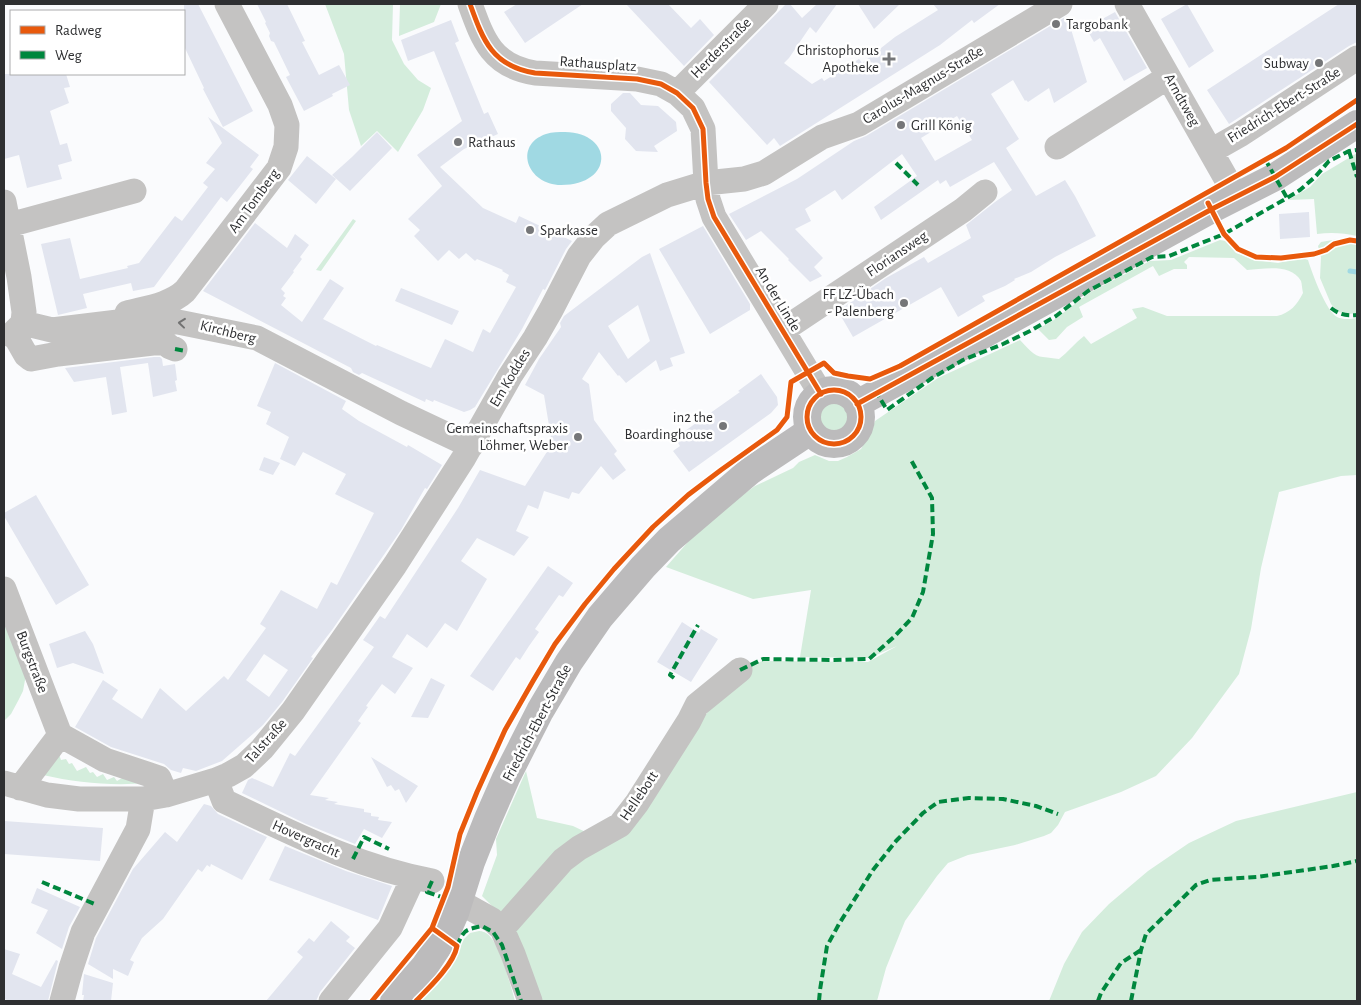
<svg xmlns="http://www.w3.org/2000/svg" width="1361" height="1005" font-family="'Alegreya Sans',sans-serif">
<rect width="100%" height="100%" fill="#fafbfd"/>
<path fill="#d4eddc" d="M325,4H393L392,40L404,64L418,80L431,88L423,110L398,152L377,131L361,146L349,110L344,54Z
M400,4H441L434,22L399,36Z
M1357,153V236C1344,233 1331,232 1317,234L1314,199L1288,200L1310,187L1322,174Z
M353,219L356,221L321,271L316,270Z
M1339,239L1357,243V313L1349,314L1338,312L1331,304L1320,278L1321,257L1318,246L1321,242Z
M1220,240L1226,241L1236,253L1256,260L1278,263L1302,258L1308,260C1312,273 1326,311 1337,317C1343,320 1351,319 1357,318V475L1341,476L1279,492L1261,568L1251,629L1239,674L1192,738L1156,776L1121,792L1065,812L1058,825L1051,833L1044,836L1015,845L968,855L948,863L937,876L905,921L886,968L877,1001H538L514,936L529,902L655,777L741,671L762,661L868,662L897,646L869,658L800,657L811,590L753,599L666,567L688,542L722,510L755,486L793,468L799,462L815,455L829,461H838L847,457L861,449L870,434L875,421L938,378L1020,340C1026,346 1034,357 1043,357C1049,358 1053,358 1059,359C1068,352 1075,343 1084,336L1091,344L1137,318L1132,309L1143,307L1167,316H1277C1290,313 1297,305 1303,293C1302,289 1302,284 1301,281C1291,263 1263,269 1247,270L1234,258L1189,257L1184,262L1187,265V269H1174L1159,276L1153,266L1079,307L1083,317L1067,327L1056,339L1049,340L1038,329L1054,320L1089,293L1150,261L1171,260Z
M815 419a17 17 0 1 1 34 0a17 17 0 1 1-34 0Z
M4,602L27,669L23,691L18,701L11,714L4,721Z
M59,754L61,760L66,759L69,764L72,763L77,771L86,767L90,773L93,772L97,777L103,774L107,780L114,777L117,781L127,775L147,783C113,786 77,783 43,775Z
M526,771L537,818L573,826L594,836L534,891L499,913L482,896L497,855L496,839Z
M1357,792V1001H1049L1064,964L1082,932L1109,904L1148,871L1189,843L1236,821Z
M479,931C481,931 485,932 486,933C499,940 511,987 515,1001H421L438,984L457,955L464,939L470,933Z"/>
<path fill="#a0d9e3" d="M565,132C614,133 614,185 561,185C527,185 513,145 546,134C552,132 559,132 565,132Z"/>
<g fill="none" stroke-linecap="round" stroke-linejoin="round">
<path stroke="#a0d9e3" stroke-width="5" d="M1350,271L1357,272"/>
</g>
<path fill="#e2e5ef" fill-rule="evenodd" d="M184,4H198L253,111L223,127L203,89L204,88L184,46Z
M257,4H287L305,41L302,42L319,75L339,65L350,85L332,94L333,96L304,111L286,77L290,75L274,42L271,41L269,36L270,33L265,23L266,22Z
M517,4H583L525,43L504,12Z
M626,4H668L691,28L700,19L714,35L684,66Z
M786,4H790L802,18L817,4H837L816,33L810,27L789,58L784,63L812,84L822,78L824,81L859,59L862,63L895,37L938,10L933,4H1000L974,23L972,20L940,45L780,146L774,138L767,145L709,82Z
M858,4H900L874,29Z
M1187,4L1214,51L1189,68L1161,19Z
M1339,4H1357V42L1349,46L1229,124L1207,90Z
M1115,12L1147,68L1124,81L1100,38L1094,42L1086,28Z
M1067,16L1087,82L1054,103L1049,88L1028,102L1026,100L1025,101L1013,80L991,94L1019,139L1006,148L1036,196L1065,180L1075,196L1096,236L1055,257L1031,272L1014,279L1015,280L1005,286L982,296L985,301L958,317L941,287L853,337L838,311L886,278L924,257L928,263L971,238L966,225L995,202L1012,190L994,162L950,187L946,180L940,184L938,180L881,220L874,207L917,176L902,154L842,200L835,190L805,209L811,221L795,229L823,258L814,267L822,276L810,282L788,260L789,259L761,231L746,240L729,214L797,179L854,141L866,136ZM957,116L972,140L935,161L921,138Z
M451,20L459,41L455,43L484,114L488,112L498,134L464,149L440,167L483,208L516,223L519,216L572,241L566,249L545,290L543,289L522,329L475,407L470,410L464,412L434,400L433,402L426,399L425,402L362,373L359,375L353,372L351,368L203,291L255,223L287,248L295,234L309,245L300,257L302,259L293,271L294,272L281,289L285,293L283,296L286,298L281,305L302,322L330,279L344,288L323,319L376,346L377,345L431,368L445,339L473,352L483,329L490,333L516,287L506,282L509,275L502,271L503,270L477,259L475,261L466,253L459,259L449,250L438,261L414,236L420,230L408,219L442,186L417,155L462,121L434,51L408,61L401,40Z
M4,74H66L70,87L64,88L69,103L50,111L60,145L67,143L72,161L58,165L62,179L27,188L19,155L4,159Z
M623,93H630L641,105L658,106L676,122L677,131L654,146L658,152L636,151L625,139L626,128L611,111V104Z
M208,117L259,155L250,167L253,169L239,187L227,202L221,197L154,287L133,291L131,283L83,294L87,308L58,315L41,244L70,238L80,279L128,268L127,266L139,263L175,216L182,221L208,187L203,183L215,169L206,163L222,143Z
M377,132L392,148L350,191L332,175L352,157Z
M307,156L336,179L316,204L288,180Z
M1309,212L1310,237L1280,239L1279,214Z
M703,226L750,304V310L710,334L659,249Z
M650,253L685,353L670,358L673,366L660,371L656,360L626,383L619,375L618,376L599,352L582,379L589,384L594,420L617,451L614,454L626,470L613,480L601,466L579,494L572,492L569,499L544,491L538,509L528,505L516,531L529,537L514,556L477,538L461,561L487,579L457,631L445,623L427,648L407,634L392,657L413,668L395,694L382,684L366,706L368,707L358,721L361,723L310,795L329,798L325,800L338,802L334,804L364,809V812L371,813V816L379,817L378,820L392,822L382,838L364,829L355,844L306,824L242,793L248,780L252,778L273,787L290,753L295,756L374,647L363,640L380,616L385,619L458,508L480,470L525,486L552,444L544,395L525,385L539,359L561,327L560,323L564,316L642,257ZM638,305L650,341L628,359L608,326Z
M401,288L459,311L452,325L395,301Z
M154,357H160L162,359L163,366L175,364L177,380L175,381L177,391L153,397L148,363L120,367L127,412L112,415L106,377L74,382L65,368Z
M275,363L346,401L342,409L359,421L407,447L408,445L442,465L427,489L425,488L401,530L332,630L311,657L313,658L282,702L263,725L222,761L196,771L183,768L181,773L171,770L164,764L111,747L75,727L103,680L118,690L112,699L142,719L160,688L186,711L224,676L228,680L266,628L260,624L281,590L317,609L331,582L337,585L374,513L335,494L346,474L303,452L295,466L280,459L289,437L266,424L271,412L257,406ZM264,654L288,670L269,697L246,680Z
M761,374L777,397L778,405L771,413L689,472L673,451L680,446L675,438L740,392L738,391Z
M264,457L280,463L273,475L259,470Z
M36,495L89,585L56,605L4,516V513Z
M548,566L573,583L563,597L559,595L535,629L539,632L529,646L520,660L516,657L493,691L470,676Z
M682,622L699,633L701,629L718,639L691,682L657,662Z
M85,631L93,644L104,674L73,663L57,668L49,644Z
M431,678L445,685L428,718L411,717Z
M371,757L418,786L406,803L399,789L395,791L391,785L387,787Z
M204,804L211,806L218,814L267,837L242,880L211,864L210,867L207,865L202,872L198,869L163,919L142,938L130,960L134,962L128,976L113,969V979L88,964L96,938L133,869L165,832L177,842Z
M4,821L103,828L100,861L4,854Z
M285,846L346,871L392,886L378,920L269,880Z
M37,888L80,907L69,927L62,949L36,933L48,910L31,903Z
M331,921L350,937L346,941L355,948L320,992L316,1001H266L303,957L297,952L309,938L314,942Z
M4,949L20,954L12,974L41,987L56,960L58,961L48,1001H10L4,999Z
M84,974L113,983L111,1001H83L84,995H82Z"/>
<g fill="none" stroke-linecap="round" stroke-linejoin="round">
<path stroke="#c4c3c2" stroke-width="25" d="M470,4C483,40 492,66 535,73L637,79L661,84L677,93L693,108L703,129L706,183L708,199L714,217L821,394
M1127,4L1236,196
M677,93L766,4
M1057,147L1168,77
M1211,151L1241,134L1357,58
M4,202L19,277L24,312L23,323L11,335
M9,225L134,191
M127,313C146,308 170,305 185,291L279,168L286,147L287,125L280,105L227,4
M23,323L52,330L118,322H178L257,338L401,413L471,446
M783,330L963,210L985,192
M14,334L26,355L31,359L58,354L153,343H165L170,347L175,349
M4,589L60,735L105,760L159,778L166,795
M216,780L224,801C292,833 357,867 432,881
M4,783L47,795L79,799H143L166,795L216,780L228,775L244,766L262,749L293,711L395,565L463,459L510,376L535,338L551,310L579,256L594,237L608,224L667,195L706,183L744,179L764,173L822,137L859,124L1060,4
M20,788L60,735
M458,901L492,920L502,929L513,954L530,1001
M502,929L563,860L579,848L620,825L637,803L689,721L697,705L740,670
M62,1001L71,968L83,932L138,829L143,799
M331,1001L390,928L413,878"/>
<path stroke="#bcbbbc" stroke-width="28" d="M807 417a27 27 0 1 1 54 0a27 27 0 1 1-54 0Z
M857,404L1212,209L1275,177L1357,124
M394,1001L425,966L445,936L455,913L471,862L488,819L506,778L540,711L569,662L600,617L643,567L669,540L750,471L810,431"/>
<path stroke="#00873e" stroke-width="4" stroke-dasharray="8 4" stroke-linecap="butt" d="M1349,151L1357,177
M1265,159L1287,198
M896,163L918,185
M1331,308C1340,315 1346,316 1357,315
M175,349L186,351
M875,390L887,410L932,378L963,360L1003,344L1030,331L1056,316L1088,291L1152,257L1169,256L1224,234L1287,198L1300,190L1315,177L1329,161L1349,151L1357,150
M740,670L763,659L833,660L869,659L895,636L912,618L923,592L933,534L932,498L911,460
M674,678L670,675L698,625
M353,859L364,837L389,849
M432,881L427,892L444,898
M42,882L97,905
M457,946C464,929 465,930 482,926L493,932L502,945L521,1001
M819,1001L820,990L827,946L839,924L873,870L896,841L923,813L938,802L969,798L1003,799L1036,806L1058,814
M1098,1001L1101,993L1121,963L1141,950
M1131,1001L1141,950L1146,934L1196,885L1210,880L1257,877L1333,866L1357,861"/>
<defs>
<path id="cycleway" d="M470,4C483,40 492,66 535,73L637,79L661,84L677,93L693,108L703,129L706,183L708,199L714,217L821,394
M1208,203L1224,234L1238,249L1256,257L1281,258L1314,254L1326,250L1334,244L1350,240L1357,241
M807 417a27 27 0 1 1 54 0a27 27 0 1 1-54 0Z
M857,404L1212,209L1275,177L1357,124
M372,1001L432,928L448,887L460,834L477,792L505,730L533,681L555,644L585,604L614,569L653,527L688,495L721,470L777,430L787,417L791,382L824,363L834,373L848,376L870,379L900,366L1286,148L1357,100
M416,1001C429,988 454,964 457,946L432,928"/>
</defs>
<use href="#cycleway" stroke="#fff" stroke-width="8"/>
<use href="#cycleway" stroke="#e8590c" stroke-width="5"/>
</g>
<defs><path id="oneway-chevron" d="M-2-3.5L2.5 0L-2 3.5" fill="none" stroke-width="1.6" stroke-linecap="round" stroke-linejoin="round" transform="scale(1.25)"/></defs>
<use stroke="#727272" href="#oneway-chevron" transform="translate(182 323) rotate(-174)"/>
<g fill="#757678" stroke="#fff" stroke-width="2">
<circle cx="1056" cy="24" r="5"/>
<path d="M886.5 51.5h5v5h5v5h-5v5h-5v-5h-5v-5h5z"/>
<circle cx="1319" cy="63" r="5"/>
<circle cx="901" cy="125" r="5"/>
<circle cx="458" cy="142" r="5"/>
<circle cx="530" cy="230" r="5"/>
<circle cx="904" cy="303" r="5"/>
<circle cx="723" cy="426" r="5"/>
<circle cx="578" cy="437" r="5"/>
</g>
<g text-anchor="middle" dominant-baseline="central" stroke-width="5" stroke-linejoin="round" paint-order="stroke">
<g font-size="15" fill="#2e2f31" stroke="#fff" text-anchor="end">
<text x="1066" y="24" text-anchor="start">Targobank</text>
<text x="879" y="50">Christophorus<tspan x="879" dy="17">Apotheke</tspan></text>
<text x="1309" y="63">Subway</text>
<text x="911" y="125" text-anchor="start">Grill König</text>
<text x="468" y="142" text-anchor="start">Rathaus</text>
<text x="540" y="230" text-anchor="start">Sparkasse</text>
<text x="894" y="294">FF LZ-Übach<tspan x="894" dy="17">- Palenberg</tspan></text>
<text x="713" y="417">in2 the<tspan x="713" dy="17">Boardinghouse</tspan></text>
<text x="568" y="428">Gemeinschaftspraxis<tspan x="568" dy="17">Löhmer, Weber</tspan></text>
</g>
<g font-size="15" fill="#2e2f31" stroke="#fff">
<text transform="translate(721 48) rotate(-45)">Herderstraße</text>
<text transform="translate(598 64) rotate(4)">Rathausplatz</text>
<text transform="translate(923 85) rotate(-31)">Carolus-Magnus-Straße</text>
<text transform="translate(1182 100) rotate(61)">Arndtweg</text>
<text transform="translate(1284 105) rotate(-32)">Friedrich-Ebert-Straße</text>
<text transform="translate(254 201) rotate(-54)">Am Tomberg</text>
<text transform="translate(897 254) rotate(-34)">Floriansweg</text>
<text transform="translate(778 299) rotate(59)">An der Linde</text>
<text transform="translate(228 332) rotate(14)">Kirchberg</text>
<text transform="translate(510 378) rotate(-59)">Em Koddes</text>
<text transform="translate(32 662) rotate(69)">Burgstraße</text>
<text transform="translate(537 723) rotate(-62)">Friedrich-Ebert-Straße</text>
<text transform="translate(266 741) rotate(-48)">Talstraße</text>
<text transform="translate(639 796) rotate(-56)">Hellebott</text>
<text transform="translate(306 839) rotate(24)">Hovergracht</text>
</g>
</g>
<rect width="1361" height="1005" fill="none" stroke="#2e2f31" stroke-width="10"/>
<rect x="10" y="10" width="175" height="65" fill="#ffffff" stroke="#abacad"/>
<rect x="20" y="26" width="25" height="8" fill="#e8590c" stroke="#abacad"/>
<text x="55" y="35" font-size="15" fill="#2e2f31">Radweg</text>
<rect x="20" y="51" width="25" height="8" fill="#00873e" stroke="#abacad"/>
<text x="55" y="60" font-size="15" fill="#2e2f31">Weg</text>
</svg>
